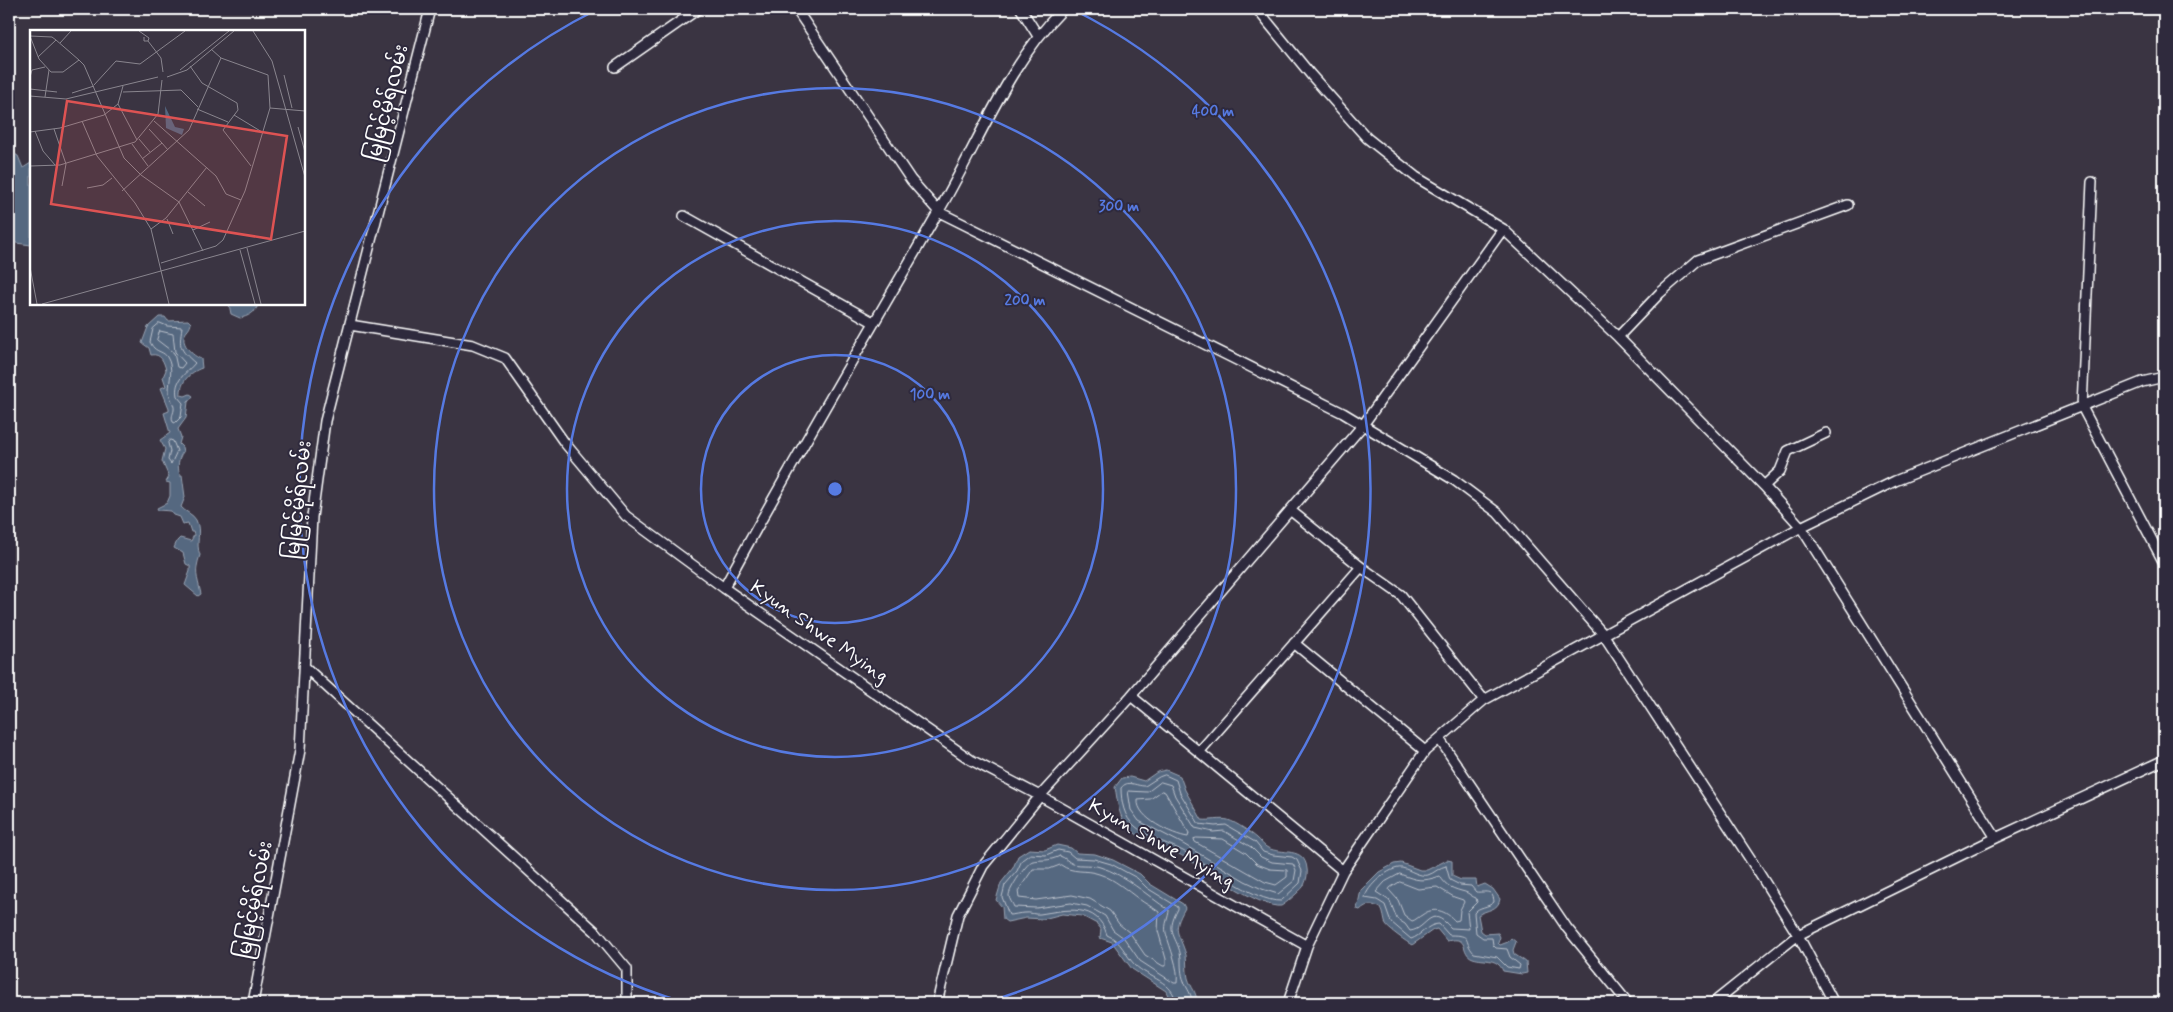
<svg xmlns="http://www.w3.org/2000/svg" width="2173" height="1012" font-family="Mynerve,'Noto Sans Myanmar',sans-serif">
<rect width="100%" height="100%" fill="#3a3442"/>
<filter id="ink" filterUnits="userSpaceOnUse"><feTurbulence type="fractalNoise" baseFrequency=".02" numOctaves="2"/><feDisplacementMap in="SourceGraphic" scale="10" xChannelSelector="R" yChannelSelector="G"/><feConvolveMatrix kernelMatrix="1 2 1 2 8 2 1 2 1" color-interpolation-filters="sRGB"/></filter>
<g filter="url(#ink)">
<path fill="#556780" stroke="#99a4b3" d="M13,153L18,156L23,168L31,163V245L9,242V154Z
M229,304H258C257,312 247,317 240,318L231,314Z
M159,317H165L168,321L188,320L191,323C190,329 188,329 185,334C180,344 193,356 201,359L202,368C190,372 180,382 181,395L185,396L190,394L193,396L188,402L186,418L178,429L181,437L179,444L182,447L183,452C178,458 177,467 180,475H182L185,497L181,507C185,512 193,514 196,520C202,532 195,543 200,555C194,573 197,576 201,594L198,596L185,585L190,571V566L186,564L183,553L174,548L177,541L180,538L191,541L194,535L193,532H191L188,523L183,524L180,517L174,515L171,511L158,510L157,508L167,503L170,496V483L166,482L169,477L162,461L165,449L160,440L170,433L164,413L169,411V408L161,388L166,386L163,377L166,370C164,362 161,353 151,355L149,348L142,343L148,327Z
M1166,770L1180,776L1185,790L1202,820C1210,821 1221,818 1228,820C1237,823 1250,832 1257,838C1261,841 1263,846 1268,848C1281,855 1305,846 1307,869C1308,874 1306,882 1303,887C1301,890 1284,905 1281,906C1260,909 1198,864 1177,853C1161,846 1143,841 1130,829C1118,818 1118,802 1115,787L1122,778L1130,777L1144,781L1157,772Z
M1057,845L1071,848L1077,853L1095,854L1113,860L1140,874L1150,884L1183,904L1185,908C1171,933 1179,931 1186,955C1187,962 1186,970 1188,978C1191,988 1197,992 1197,1003H1171L1166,991L1132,969L1112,942L1100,938L1101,929L1097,924L1082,916L1062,914L1043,919L1026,918L1007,922L1003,919L1002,907L996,900L1001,883L1013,868L1018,856L1029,849L1045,850Z
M1447,860L1452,861V876L1461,880H1476L1477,887L1485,884L1493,889L1500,899C1498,911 1487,909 1478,915L1481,931L1485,934L1498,933L1500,937L1498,943L1500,945L1508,942L1511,938L1516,942L1513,950L1514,954L1526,962L1527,973L1522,974L1503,971C1497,957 1485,962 1473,958C1459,953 1471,935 1447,941L1437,929L1433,930L1412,945C1408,943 1387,928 1386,925C1384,920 1384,913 1381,908C1373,904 1367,903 1360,910L1357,909L1361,890L1379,872L1394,864L1401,863L1420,870H1427Z"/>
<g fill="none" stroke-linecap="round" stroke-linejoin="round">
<path stroke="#bbc2cc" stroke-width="1" d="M160,323L167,326L182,327C179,347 179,349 195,363C186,374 174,379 177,396L183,403L181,417L175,423L173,422C171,416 173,415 174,410C175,404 169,398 169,391C169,380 174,368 167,357C164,352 158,352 154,348C152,346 151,344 150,342L153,329Z
M160,331L173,334L175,352L185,363L181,368L177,367L174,353L157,340Z
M170,440L173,441L177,451L171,464L168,460L170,451L168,443Z
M1165,775L1176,780L1180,793L1199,824L1215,826L1226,825L1255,842L1263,852L1273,855L1292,857L1297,860L1302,871L1300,883L1281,901C1253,902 1205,861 1179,849C1164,842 1147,837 1135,826C1124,818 1121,801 1121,788C1128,779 1135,786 1145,786L1159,777Z
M1161,782L1171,785L1175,796L1195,828L1213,832L1224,831L1251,847L1261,857L1272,862L1293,864L1296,870L1294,881L1278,894L1262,889L1245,881L1183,844L1139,821L1131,810L1128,791L1147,792Z
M1162,791L1165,792L1189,833L1188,837C1173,835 1136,818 1138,800L1150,799Z
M1197,838L1223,839L1246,853L1257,864L1270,869L1287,870V877L1276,885L1265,882L1195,842L1194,839Z
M1060,856C1066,858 1068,862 1073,864C1082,866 1091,864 1100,867C1126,875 1146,895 1169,910C1169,917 1164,924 1166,933C1170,949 1179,967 1177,983H1174L1140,961L1124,938L1113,930L1105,916L1087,906L1071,903L1036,908L1014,907C1013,904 1009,899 1009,896C1008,890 1028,861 1033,861C1044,859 1047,862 1060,856Z
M1061,865C1073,874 1085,869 1099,874C1115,879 1126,890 1139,899C1145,904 1153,907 1159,912L1158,931L1166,959V966H1163L1145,955L1130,933L1119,924L1110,911L1090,899L1072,895L1036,900L1019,898L1018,891L1033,869H1049Z
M1446,866L1450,880L1460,885L1471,886L1476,892C1484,893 1493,888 1494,902C1488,908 1479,906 1474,913L1476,933L1483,938H1492L1493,945L1496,948L1507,949L1510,957L1520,965L1519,969L1507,967L1497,957L1474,953C1462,940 1474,935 1449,935L1439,924C1427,924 1421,936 1411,939L1391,922L1385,905L1377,900L1365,898C1366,887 1390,866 1402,868C1411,870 1419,877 1428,875C1435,873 1439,867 1446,866Z
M1400,874C1418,881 1422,882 1440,876C1446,887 1454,889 1465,892C1469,893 1472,897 1476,898L1477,902L1467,912L1469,929L1451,928C1429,903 1428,929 1410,931L1405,924L1397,919L1390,901L1376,892L1385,882Z
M1400,882L1418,889L1437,887L1454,897L1463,900L1464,902L1460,910L1459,920L1455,921C1446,911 1434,906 1422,915C1418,917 1416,920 1412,921L1404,915L1398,900L1389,890L1390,888Z
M1176,1003C1174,981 1148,978 1135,965C1125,955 1122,941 1107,935C1097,902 1066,910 1040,914C1035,915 1030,912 1025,913C1019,913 1014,915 1009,915L1002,897L1005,885L1017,871L1022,860L1030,854L1046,855L1058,850L1068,852L1075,858L1094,859L1111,864L1137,878L1147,888L1178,907V909C1164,935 1178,935 1181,958C1181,966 1181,974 1184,981C1187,990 1192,993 1192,1003"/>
<defs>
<path id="minor" d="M796,9L911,180L939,212L1343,413L1454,480L1498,513L1603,634L1754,865L1798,935L1834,1003
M1021,9L1038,36
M1257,9L1311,75L1367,138L1416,177L1503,229L1618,337L1764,486L1801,527L1996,838
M615,67L698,9
M2092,182L2082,407L2164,563
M684,216L873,322
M350,325L473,345L505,358L564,442L626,516L724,588L971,760L1040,796L1307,946
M1618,337L1660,293L1698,260L1848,205
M1764,486L1780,471L1788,451L1826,433
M1290,510L1361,567L1401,595L1484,700
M724,588C792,461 866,338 937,214C978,145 1006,66 1063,9
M1294,643L1425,751
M305,667L596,932L627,969V1003
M1131,696L1199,752L1361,567
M1440,740L1567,928L1628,1003
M1199,752L1343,871
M253,1003L300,750L312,517L325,421L430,9
M937,1003L958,915L983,866L1040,796L1131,696L1363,425L1503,229
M1288,1003L1307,946L1343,871L1425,751L1484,700L1801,527L1895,481L2142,382L2164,377
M1713,1003L1798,935L1996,838L2164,760"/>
</defs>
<use href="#minor" stroke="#fff" stroke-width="12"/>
<use href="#minor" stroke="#2f2a3d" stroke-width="9"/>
</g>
</g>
<g fill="none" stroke="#567ae2" stroke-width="2.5">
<circle cx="835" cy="489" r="134"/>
<circle cx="835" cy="489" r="268"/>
<circle cx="835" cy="489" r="401"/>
<path d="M683 1002A535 535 0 0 1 596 10M1074 10A535 535 0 0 1 987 1002"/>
</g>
<g text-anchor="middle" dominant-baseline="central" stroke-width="4" stroke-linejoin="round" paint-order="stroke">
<g font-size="20" fill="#fff" stroke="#2f2a3d">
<text transform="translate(388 103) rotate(-76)">မြမြင့်မိုရ်လမ်း</text>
<text transform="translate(299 500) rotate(-84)">မြမြင့်မိုရ်လမ်း</text>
<text transform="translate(819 632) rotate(35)">Kyun Shwe Mying</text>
<text transform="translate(1161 844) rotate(29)">Kyun Shwe Mying</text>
<text transform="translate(255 900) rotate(-79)">မြမြင့်မိုရ်လမ်း</text>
</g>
</g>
<g transform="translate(30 30)">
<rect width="275" height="275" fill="#3a3442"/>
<path d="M135,76L145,97L154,99L152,105L136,98Z" fill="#556780"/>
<path fill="none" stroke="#89858e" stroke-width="1" d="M109,1L119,8L118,11H114V7M223,1L242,31L275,147M118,11L131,28L133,42M30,13L41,1M8,27L26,10M191,28L238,45L240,78L275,81M49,30L33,42H21L9,29L0,6L22,7L26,10L49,30L54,35L94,128L111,145L149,172L173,221M160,36L172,53L207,73L208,80L193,100L221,136M150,40L199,1M254,45L262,78M0,47L2,40L15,37M137,47L157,40L204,1M64,55L86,31L110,34L155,1M0,59L27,62M93,62L151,60L168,77M42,63L64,56M0,66L36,69L128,47M15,67L19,40M88,74L107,110M167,79L198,92M204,85L232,102M52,91L67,126L105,173L121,199L139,274M124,91L186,146L196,164L211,170M268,97L275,122M24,99L36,134L32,156M119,99L132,113M5,101L13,121L25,135M0,102L30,98L74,85L88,74L93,56M109,109L120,122M102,114L118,136M112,129L132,113L138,120M0,136L30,135L105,112L128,84L132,50M57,158L73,155L82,148M92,161L159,100L191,28L181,19M158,162L175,176M137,189L143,204M121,199L136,188L177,137M163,200L180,192M217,218L231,274M210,220L225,274M131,233L186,216L193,210L215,161L240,78M0,237L7,274M12,274L275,201"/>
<path fill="#de5353" fill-opacity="0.15" stroke="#de5353" stroke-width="2.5" d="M37,71L257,106L241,209L21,174Z"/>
<rect width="275" height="275" fill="none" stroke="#fff" stroke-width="2.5"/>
</g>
<circle cx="835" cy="489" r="8" fill="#567ae2" stroke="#2f2a3d" stroke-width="2.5"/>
<g font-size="15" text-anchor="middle" font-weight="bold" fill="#567ae2" stroke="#2f2a3d" stroke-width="4" stroke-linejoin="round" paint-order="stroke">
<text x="1213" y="116">400 m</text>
<text x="1119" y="211">300 m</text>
<text x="1025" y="305">200 m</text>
<text x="930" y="399">100 m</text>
</g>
<rect width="2173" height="1012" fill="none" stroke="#2f2a3d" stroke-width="30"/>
<rect x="15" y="15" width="2143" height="982" fill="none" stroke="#fff" stroke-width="2" filter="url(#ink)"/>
</svg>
